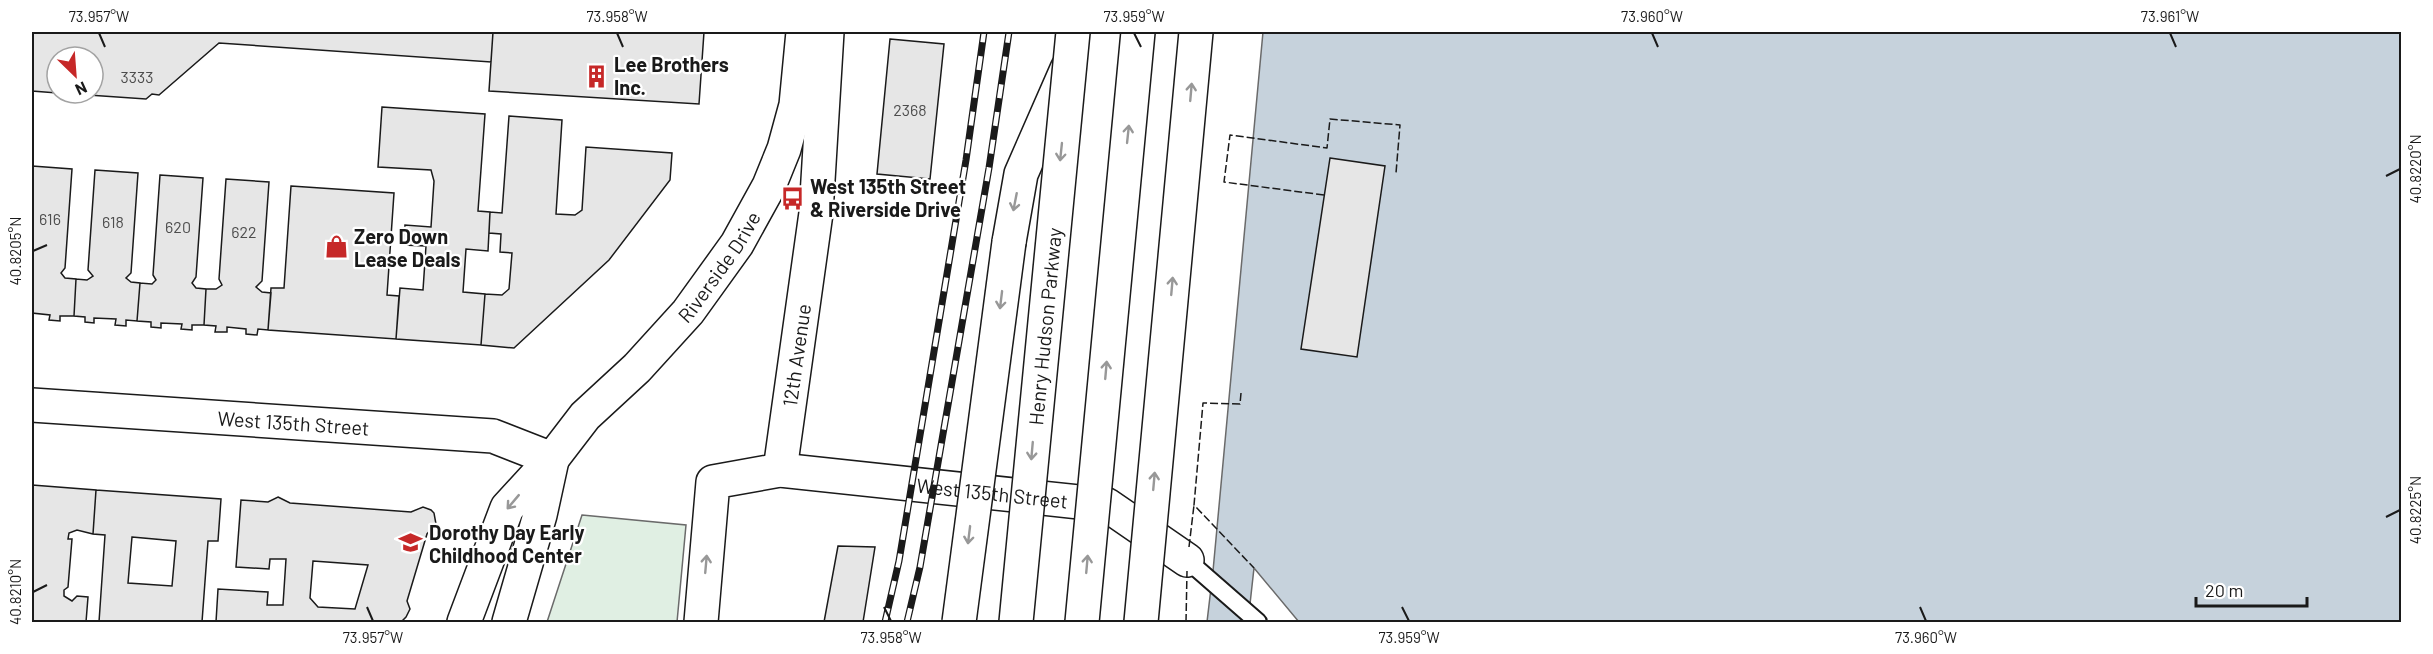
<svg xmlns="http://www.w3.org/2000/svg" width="2433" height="654" font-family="Barlow,sans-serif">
<rect width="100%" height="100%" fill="#fff"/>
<path fill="#e0efe3" stroke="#6a6a6a" stroke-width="1.5" d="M582,515L686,525L677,622H547Z"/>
<path fill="#c6d2dc" stroke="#6a6a6a" stroke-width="1.5" d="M1263,32H2401V622H1207L1213,571Z"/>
<path fill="#fff" stroke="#6a6a6a" stroke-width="1.5" d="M1254,568L1299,622H1248Z"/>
<path fill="#e6e6e6" stroke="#1a1a1a" stroke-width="1.5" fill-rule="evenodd" d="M32,32H493L491,62L219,43L159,95L152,94L146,99L59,93H93V57H57V93L32,91Z
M493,32H704L699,104L489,91Z
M890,39L944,44L930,179L877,174Z
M382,107L485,114L478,211L490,212L488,251L466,249L463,292L485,294L481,345L396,339L400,288L423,290L426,246L403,245L405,225L431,227L434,181L431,170L378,167Z
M509,116L562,120L556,214L575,215L582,210L586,147L672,153L670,180L609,260L514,348L481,345L485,294L502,295L509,289L512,253L500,252L501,234L489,233L490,212L502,213Z
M1330,158L1385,166L1357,357L1301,349Z
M32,166L72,169L65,268L61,273L65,278L76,279L74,316H60V321L49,320L50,315L32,313Z
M95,170L138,173L131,273L126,278L131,282L140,283L137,321L126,320V326L115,325L116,319L94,318V323L85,322V317L74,316L76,279L87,280L93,276L88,270Z
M160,175L203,178L196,277L192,283L196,288L206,289L204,325H192V330L181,329L182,324L161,323V328L151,327V322L137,321L140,283L152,284L156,280L153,275Z
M226,179L269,182L262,281L256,287L262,292L271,293L268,330L258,329L257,335L246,334V329L227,327V332H215L216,326L204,325L206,289H216L222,285L219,279Z
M291,186L394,193L387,295L399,296L396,339L268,330L271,288H284Z
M32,485L96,490L93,534L77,530L69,533L68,539H72L68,587L64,590V596L72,601L77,596L88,597L86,622H32Z
M96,490L221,499L218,541H208L202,622H99L105,535L93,534ZM132,537L176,541L172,586L128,583Z
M278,497L290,503L411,512L423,507L431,510L434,513L436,524L427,534L407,601L410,609L406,617L401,622H216L218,589L268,592L267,605H283L286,559H270L269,569L236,567L241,500L268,502ZM313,561L368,565L355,609L318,607L310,598Z
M838,546L875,547L863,622H824Z"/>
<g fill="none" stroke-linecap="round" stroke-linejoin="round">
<defs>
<path id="lane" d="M1187,560L1258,622"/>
<g id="street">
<path id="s1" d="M780,470L816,213L827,32"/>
<path id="s2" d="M701,622L713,482L780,470L1107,505L1187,560"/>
</g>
<g id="secondary">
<path id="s3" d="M32,405L493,436L552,459"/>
<path id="s4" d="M464,622L507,508L552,459L585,416L637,368L688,312L737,244L769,186L784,149L796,105L803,32"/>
<path d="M509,622L540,515L552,460"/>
</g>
<path id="highway" d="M1009,242L1021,174L1067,69"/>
</defs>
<use href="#lane" stroke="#1a1a1a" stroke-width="20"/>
<use href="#street" stroke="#1a1a1a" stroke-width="36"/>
<use href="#secondary" stroke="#1a1a1a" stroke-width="36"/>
<use href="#highway" stroke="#1a1a1a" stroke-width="36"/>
<use href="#lane" stroke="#fff" stroke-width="16"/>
<use href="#street" stroke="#fff" stroke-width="33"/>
<use href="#secondary" stroke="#fff" stroke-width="33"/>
<use href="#highway" stroke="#fff" stroke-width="33"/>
<defs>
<path id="rail" d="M885,622L899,561L966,160L984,32
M907,622L920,567L989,168L1009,32"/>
</defs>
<use href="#rail" stroke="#1a1a1a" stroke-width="7"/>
<use href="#rail" stroke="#fff" stroke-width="4.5" stroke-dasharray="14" stroke-linecap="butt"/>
<defs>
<g id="highway-bridge">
<path d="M959,622L1009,242"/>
<path id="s5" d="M1016,622L1073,32"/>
<path d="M1082,622L1138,32"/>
<path d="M1141,622L1196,32"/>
</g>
</defs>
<use href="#highway-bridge" stroke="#1a1a1a" stroke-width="36" stroke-linecap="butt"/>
<use href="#highway-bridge" stroke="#fff" stroke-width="33"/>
<path stroke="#1a1a1a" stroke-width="1.5" stroke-dasharray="8 3" stroke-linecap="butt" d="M1324,195L1224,182L1230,135L1327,148L1330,119L1400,125L1396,173
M1241,393L1240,404L1203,403L1194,505L1254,568
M1189,547L1194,505
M1186,622L1187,571"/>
</g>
<defs><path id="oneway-shaft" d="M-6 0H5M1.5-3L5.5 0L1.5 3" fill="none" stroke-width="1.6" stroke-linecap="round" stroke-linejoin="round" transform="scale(1.5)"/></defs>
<g stroke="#989898">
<use href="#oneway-shaft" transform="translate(1191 92) rotate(-85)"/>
<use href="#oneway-shaft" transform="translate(1128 134) rotate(-84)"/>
<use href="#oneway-shaft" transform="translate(1061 152) rotate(96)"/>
<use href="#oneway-shaft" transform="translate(1015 202) rotate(101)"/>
<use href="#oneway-shaft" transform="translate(1172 286) rotate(-85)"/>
<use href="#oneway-shaft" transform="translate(1001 300) rotate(97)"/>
<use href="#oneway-shaft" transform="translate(1106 370) rotate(-85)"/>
<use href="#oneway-shaft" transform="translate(1032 451) rotate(95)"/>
<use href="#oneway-shaft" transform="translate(1154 481) rotate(-85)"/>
<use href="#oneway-shaft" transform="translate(513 502) rotate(130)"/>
<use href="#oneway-shaft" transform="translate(969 535) rotate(97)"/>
<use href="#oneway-shaft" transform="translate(706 564) rotate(-85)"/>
<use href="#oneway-shaft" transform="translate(1087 564) rotate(-85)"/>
</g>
<path fill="none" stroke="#1a1a1a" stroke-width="2" d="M99,33L105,47M617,33L623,47M1134,33L1141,47M1652,33L1658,47M2170,33L2176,47M2386,176L2400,169M33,251L47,245M2386,517L2400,510M33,592L47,585M367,607L373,621M884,607L891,621M1402,607L1409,621M1920,607L1926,621"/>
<defs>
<symbol id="building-bare" viewBox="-9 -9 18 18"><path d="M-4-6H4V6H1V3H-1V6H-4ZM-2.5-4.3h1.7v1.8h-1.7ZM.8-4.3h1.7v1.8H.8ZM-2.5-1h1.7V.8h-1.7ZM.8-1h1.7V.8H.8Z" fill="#c62828" stroke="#fff" stroke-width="2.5" paint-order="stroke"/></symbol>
<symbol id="bus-bare" viewBox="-9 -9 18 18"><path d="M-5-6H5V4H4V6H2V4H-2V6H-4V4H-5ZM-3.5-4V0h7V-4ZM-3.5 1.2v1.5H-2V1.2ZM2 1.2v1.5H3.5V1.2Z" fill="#c62828" stroke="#fff" stroke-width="2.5" paint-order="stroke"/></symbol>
<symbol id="shop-bare" viewBox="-9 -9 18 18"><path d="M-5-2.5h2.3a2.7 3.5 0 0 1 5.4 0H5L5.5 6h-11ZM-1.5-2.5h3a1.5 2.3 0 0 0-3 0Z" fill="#c62828" stroke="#fff" stroke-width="2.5" paint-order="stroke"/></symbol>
<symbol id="school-bare" viewBox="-9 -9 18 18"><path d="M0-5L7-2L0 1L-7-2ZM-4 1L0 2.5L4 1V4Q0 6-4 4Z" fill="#c62828" stroke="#fff" stroke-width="2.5" paint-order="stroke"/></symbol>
</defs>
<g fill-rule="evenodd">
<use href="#building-bare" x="580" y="60" width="33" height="33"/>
<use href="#bus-bare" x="776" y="182" width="33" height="33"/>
<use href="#shop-bare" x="320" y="230" width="33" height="33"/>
<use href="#school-bare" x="394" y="526" width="33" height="33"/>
</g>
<g text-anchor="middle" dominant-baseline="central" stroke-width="4.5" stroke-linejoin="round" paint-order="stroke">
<g font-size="16" fill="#4d4d4d">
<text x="137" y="76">3333</text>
<text x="910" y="109">2368</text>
<text x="50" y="218">616</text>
<text x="113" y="221">618</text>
<text x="178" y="226">620</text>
<text x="244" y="231">622</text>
</g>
<g font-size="20" font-weight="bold" fill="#1a1a1a" stroke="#fff" text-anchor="start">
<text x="614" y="64">Lee Brothers<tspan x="614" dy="23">Inc.</tspan></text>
<text x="810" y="186">West 135th Street<tspan x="810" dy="23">&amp; Riverside Drive</tspan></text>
<text x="354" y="236">Zero Down<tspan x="354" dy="23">Lease Deals</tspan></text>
<text x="429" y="532">Dorothy Day Early<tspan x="429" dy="23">Childhood Center</tspan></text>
</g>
<g font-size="20" fill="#1a1a1a" stroke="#fff">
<text stroke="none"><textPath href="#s4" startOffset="444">Riverside Drive</textPath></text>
<text stroke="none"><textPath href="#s5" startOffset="297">Henry Hudson Parkway</textPath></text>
<text stroke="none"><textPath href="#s1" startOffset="116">12th Avenue</textPath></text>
<text stroke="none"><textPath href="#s3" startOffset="262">West 135th Street</textPath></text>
<text stroke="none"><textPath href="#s2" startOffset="422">West 135th Street</textPath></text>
</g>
</g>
<rect width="2433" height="654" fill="none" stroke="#ffffff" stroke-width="66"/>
<g transform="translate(75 75) rotate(155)"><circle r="28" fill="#ffffff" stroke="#a3a3a3" stroke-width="1.5"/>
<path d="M0-4.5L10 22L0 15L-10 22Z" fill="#c62828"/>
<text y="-9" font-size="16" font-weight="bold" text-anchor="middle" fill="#1a1a1a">N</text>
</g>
<path d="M2196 597v9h111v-9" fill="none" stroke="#1a1a1a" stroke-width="3"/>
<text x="2205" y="597" font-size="18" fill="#1a1a1a" stroke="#ffffff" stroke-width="4.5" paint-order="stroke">20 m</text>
<rect x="33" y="33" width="2367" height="588" fill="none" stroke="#1a1a1a" stroke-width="2"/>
<g font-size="15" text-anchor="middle" fill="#1a1a1a">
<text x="99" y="22">73.957°W</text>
<text x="617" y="22">73.958°W</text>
<text x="1134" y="22">73.959°W</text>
<text x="1652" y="22">73.960°W</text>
<text x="2170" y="22">73.961°W</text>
<text transform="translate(2416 169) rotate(-90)" y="5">40.8220°N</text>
<text transform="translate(16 251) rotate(-90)" y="5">40.8205°N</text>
<text transform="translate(2416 510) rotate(-90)" y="5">40.8225°N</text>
<text transform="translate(16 592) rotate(-90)" y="5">40.8210°N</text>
<text x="373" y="643">73.957°W</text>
<text x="891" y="643">73.958°W</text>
<text x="1409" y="643">73.959°W</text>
<text x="1926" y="643">73.960°W</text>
</g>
</svg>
